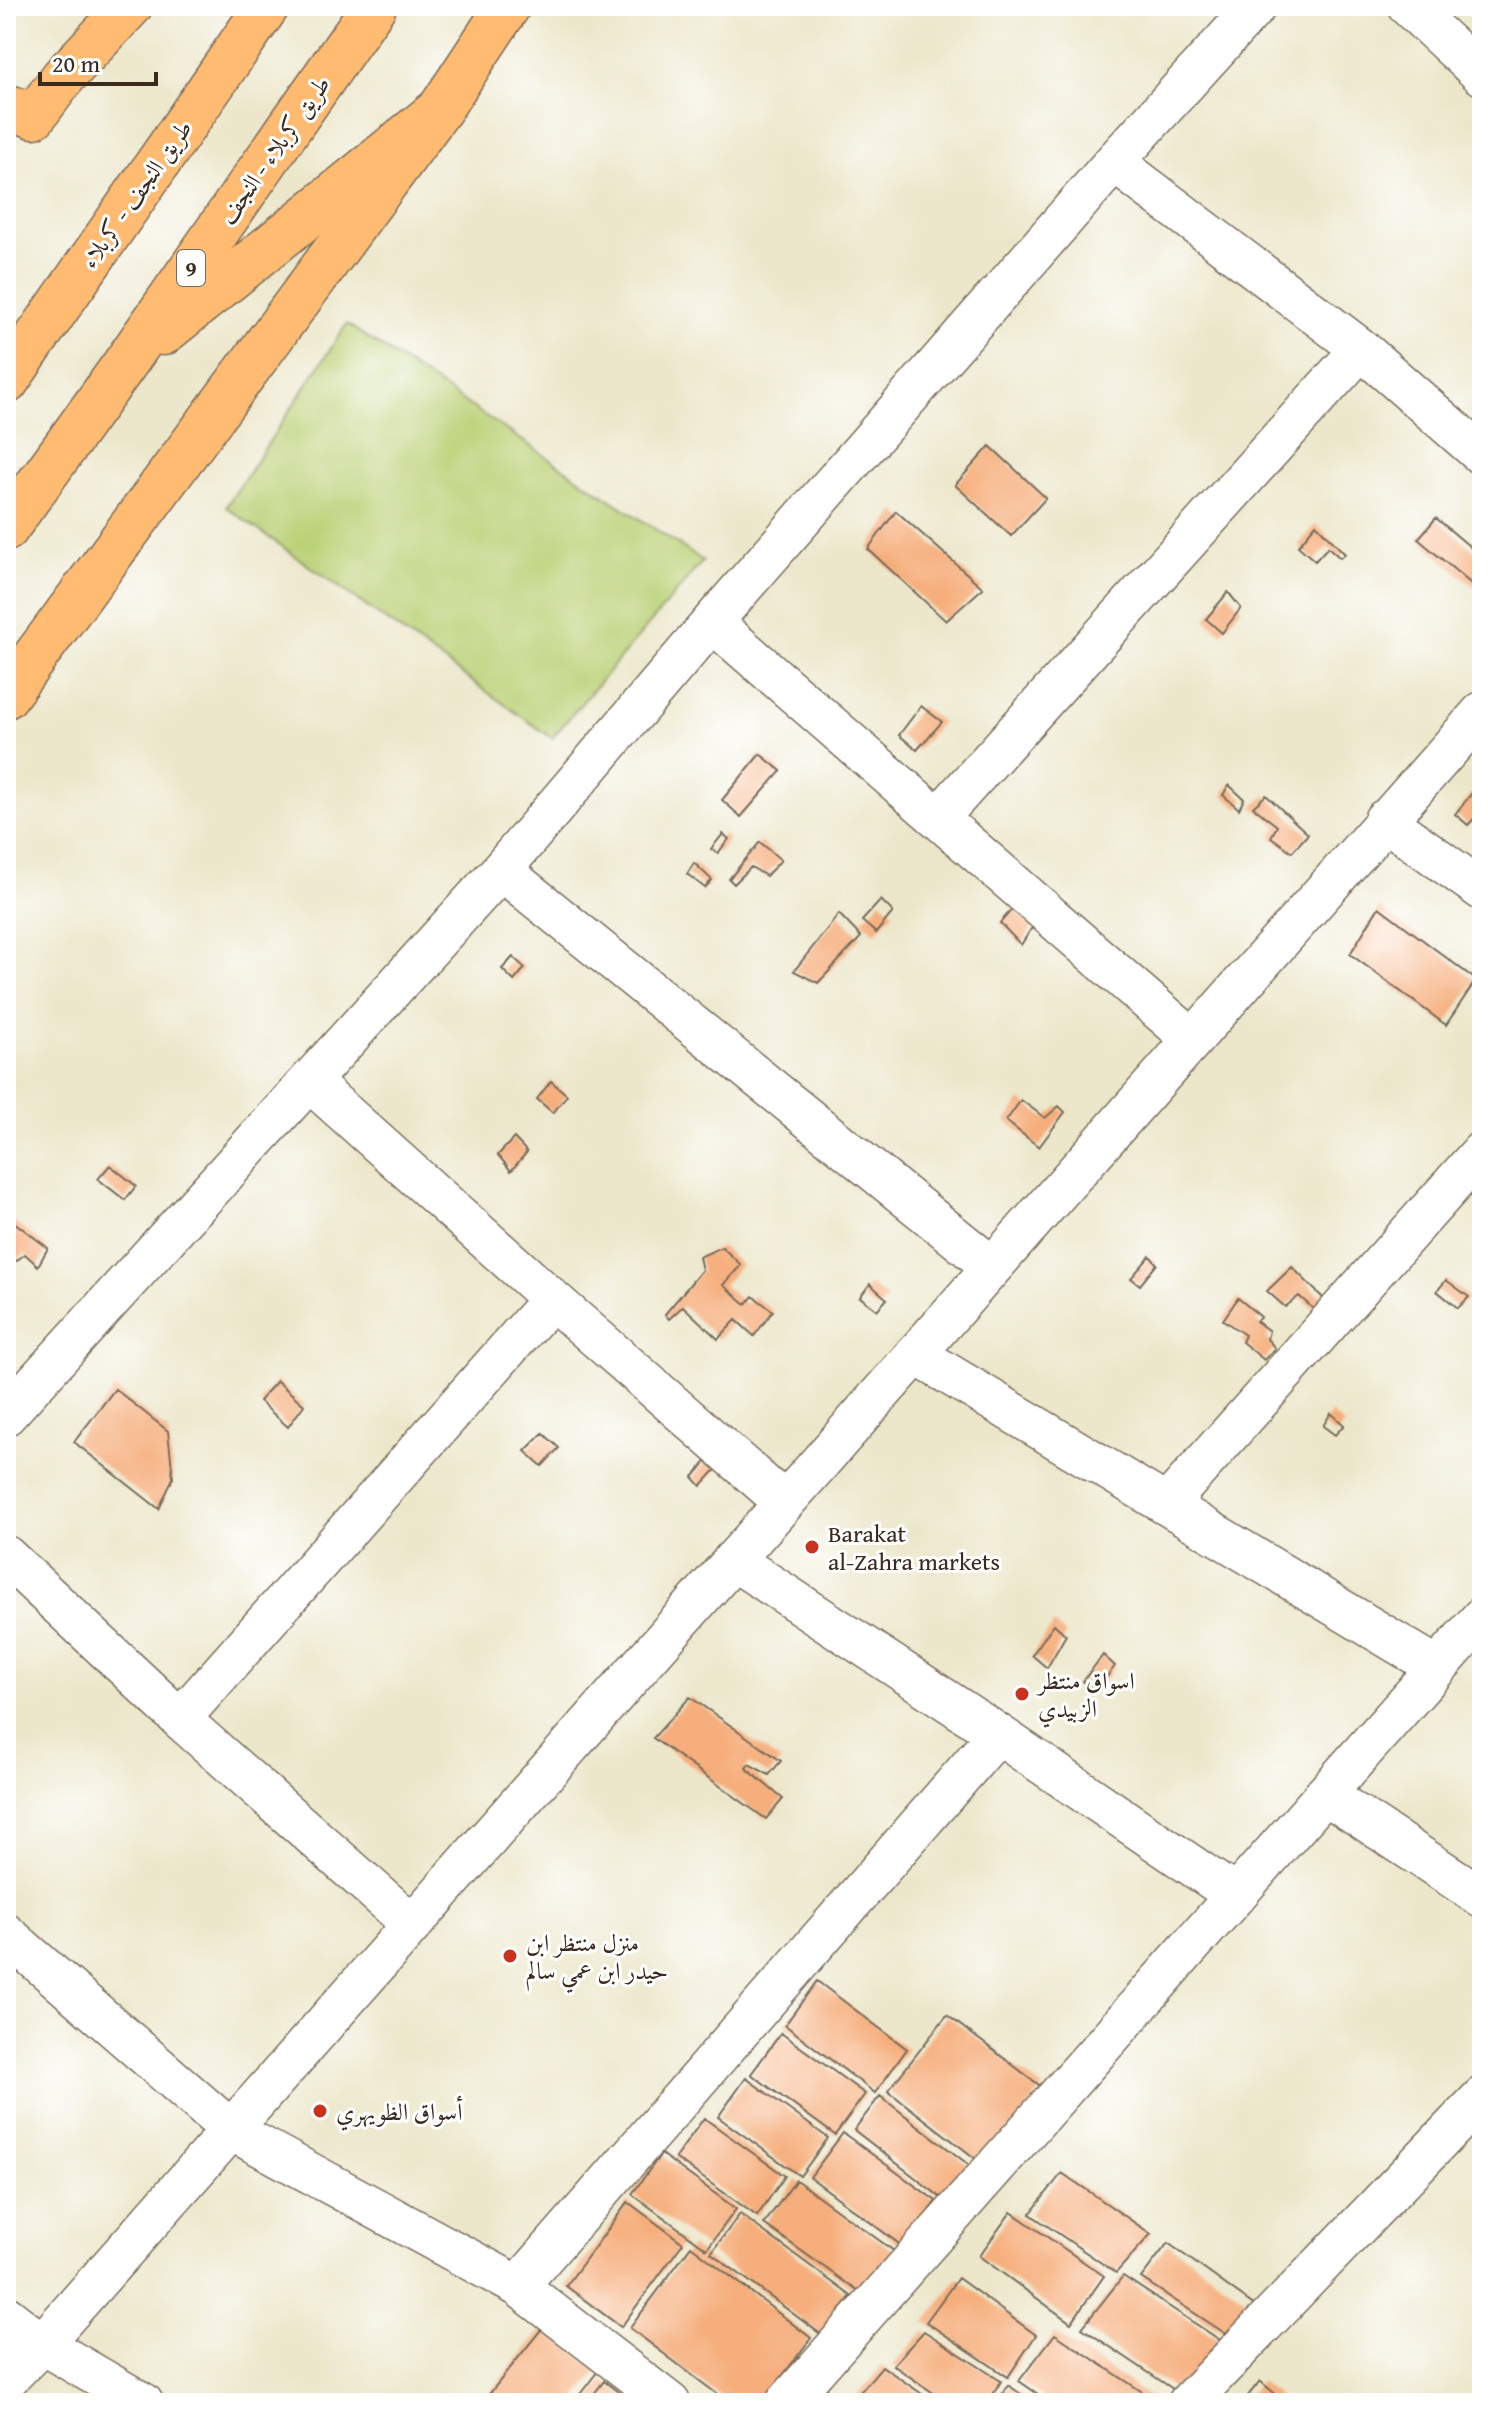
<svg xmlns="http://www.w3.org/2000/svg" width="1488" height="2409" font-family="'Gentium Book Plus',Amiri,serif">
<rect width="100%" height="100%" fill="#fff"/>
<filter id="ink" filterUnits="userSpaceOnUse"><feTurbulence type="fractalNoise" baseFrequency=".0125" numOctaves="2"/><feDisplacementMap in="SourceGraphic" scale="16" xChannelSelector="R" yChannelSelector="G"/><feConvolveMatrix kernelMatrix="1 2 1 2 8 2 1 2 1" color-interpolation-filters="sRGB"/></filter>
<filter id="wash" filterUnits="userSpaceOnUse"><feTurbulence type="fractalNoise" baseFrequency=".006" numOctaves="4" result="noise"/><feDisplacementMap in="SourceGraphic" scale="32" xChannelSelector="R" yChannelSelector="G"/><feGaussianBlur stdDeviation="1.8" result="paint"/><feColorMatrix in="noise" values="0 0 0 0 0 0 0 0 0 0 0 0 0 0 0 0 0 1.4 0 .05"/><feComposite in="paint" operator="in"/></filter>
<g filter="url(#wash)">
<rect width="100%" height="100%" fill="#ece7cb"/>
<path fill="#bad074" stroke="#7a7d49" stroke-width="2" d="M347,324L703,561L552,738L226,507Z"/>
<g id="blocks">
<path fill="#f6ae7c" d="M990,446L1046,498L1011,536L955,485Z
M896,511L983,588L946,621L868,549Z
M1436,518L1482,557V593L1418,539Z
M1316,524L1345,554L1340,558L1328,547L1315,561L1298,546Z
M1228,592L1241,608L1222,633L1206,619Z
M921,706L942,722L917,750L899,735Z
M760,754L781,771L741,817L722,800Z
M1229,785L1244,799L1239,809L1223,795Z
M1472,793L1482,803V810L1468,825L1455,814Z
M1266,795L1308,834L1292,852L1271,837L1277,826L1253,807Z
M723,834L729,839L718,853L711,849Z
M760,842L781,860L766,876L751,867L734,884L729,879Z
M694,863L712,880L705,888L687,874Z
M881,900L893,912L876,933L862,921Z
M1379,907L1476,980L1446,1025L1350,954Z
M1013,908L1033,926L1021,945L1000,923Z
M839,914L861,937L818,983L794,971Z
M513,957L525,968L514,981L502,969Z
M551,1081L567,1095L553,1113L537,1099Z
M1021,1100L1045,1118L1059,1106L1065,1112L1039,1147L1006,1121Z
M514,1138L527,1152L511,1171L498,1155Z
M110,1165L136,1186L125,1200L98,1179Z
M6,1216L48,1248L38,1266L25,1254L15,1262L6,1255Z
M722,1247L741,1265L723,1285L746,1304L753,1296L773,1311L754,1336L736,1320L718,1339L683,1306L669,1319L665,1314L702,1270L699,1257Z
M1150,1256L1157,1264L1140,1285L1131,1278Z
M1292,1267L1327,1302L1317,1312L1299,1296L1285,1307L1267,1291Z
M1446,1280L1469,1297L1458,1308L1437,1291Z
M870,1284L887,1299L877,1310L860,1297Z
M1238,1298L1261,1317L1256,1321L1269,1331L1267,1339L1275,1348L1264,1360L1242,1342L1245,1335L1223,1320Z
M277,1381L304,1405L288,1427L259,1401Z
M115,1389L168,1431L173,1478L159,1509L74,1442Z
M1331,1413L1344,1425L1335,1435L1323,1426Z
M543,1433L559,1448L542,1466L525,1451Z
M710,1457L720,1465L701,1486L693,1477Z
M1054,1624L1066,1635L1047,1668L1032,1655Z
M1103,1655L1115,1666L1096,1692L1083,1681Z
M690,1697L781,1761L769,1775L749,1764L746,1768L783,1799L766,1819L653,1738Z
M817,1981L907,2049L875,2093L785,2025Z
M947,2015L1043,2088L984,2165L888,2091Z
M781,2033L865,2094L835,2135L751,2074Z
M746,2078L828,2138L800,2176L718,2117Z
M880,2096L974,2169L948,2203L854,2130Z
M704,2118L785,2176L757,2216L675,2158Z
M843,2133L936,2201L902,2246L810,2177Z
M661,2154L736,2209L707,2249L632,2194Z
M1062,2173L1151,2234L1116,2273L1030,2214Z
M796,2180L898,2254L866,2297L764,2224Z
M628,2202L683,2243L621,2327L566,2286Z
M1011,2212L1104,2276L1071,2323L979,2256Z
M740,2214L851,2296L822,2335L711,2253Z
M1168,2243L1259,2309L1234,2339L1141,2278Z
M691,2246L811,2338L762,2403H729L630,2328Z
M1123,2276L1223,2342L1176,2391L1082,2328Z
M958,2278L1036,2335L1008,2377L926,2322Z
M543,2327L598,2371L573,2403H482Z
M924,2331L1001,2381L988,2403H948L893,2365Z
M1055,2334L1159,2403H1051L1019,2381Z
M882,2366L935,2403H851Z
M604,2381L632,2403H587Z
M1260,2381L1286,2403H1242Z
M1008,2385L1034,2403H997Z"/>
</g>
</g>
<g filter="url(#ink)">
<use href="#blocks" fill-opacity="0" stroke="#796c5b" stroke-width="2"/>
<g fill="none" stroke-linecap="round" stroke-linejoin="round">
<defs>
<path id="minor" d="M1408,6L1482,75
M1114,162L1361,349L1482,455
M712,622L1192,1039
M938,818L1361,349
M1384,820L1482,890
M501,870L991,1266
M309,1081L552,1299L784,1502
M915,1354L1437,1667
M6,1415L501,870L712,622L1114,162L1256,6
M1167,1504L1482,1151
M6,1556L180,1719L412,1924
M733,1560L998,1734L1235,1895
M180,1719L552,1299
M1325,1794L1482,1897
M6,1934L231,2130L518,2286L670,2403
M518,2286L998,1734
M6,2316L42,2344L143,2403
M6,2380L42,2344L1482,712
M786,2403L1482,1617
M1188,2403L1482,2097"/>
<path id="major" d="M6,106L34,116L64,76L130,6
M6,696L440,109L508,6"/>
<path id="highway" d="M163,333L440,109
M6,382L267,6
M6,529L124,365L374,6"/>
</defs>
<use href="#minor" stroke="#796c5b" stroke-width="43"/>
<use href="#major" stroke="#796c5b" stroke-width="47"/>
<use href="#highway" stroke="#796c5b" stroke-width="47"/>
<use href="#minor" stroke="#fff" stroke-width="40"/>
<use href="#major" stroke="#ffbb71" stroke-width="44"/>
<use href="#highway" stroke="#ffbb71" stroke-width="44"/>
</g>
</g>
<g fill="#c8321e" stroke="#fff" stroke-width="3">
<circle cx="812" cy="1547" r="8"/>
<circle cx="1022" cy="1694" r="8"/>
<circle cx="510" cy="1956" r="8"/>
<circle cx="320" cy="2111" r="8"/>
</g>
<g text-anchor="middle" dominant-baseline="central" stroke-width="6" stroke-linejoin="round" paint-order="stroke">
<rect fill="#fff" stroke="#766a62" stroke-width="2" x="177" y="250" width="28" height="36" rx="6"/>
<g font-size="22" font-weight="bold" fill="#3b2a1e">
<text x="191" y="268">9</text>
</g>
<g font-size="24" fill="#3b2a1e" stroke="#fff">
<text transform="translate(274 150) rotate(-55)">طريق کربلاء - النجف</text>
<text transform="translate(136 194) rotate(-55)">طريق النجف - کربلاء</text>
</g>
<g font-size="24" fill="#3b2a1e" stroke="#fff" text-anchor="start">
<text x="828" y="1533">Barakat<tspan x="828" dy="28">al-Zahra markets</tspan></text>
<text x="1038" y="1680">اسواق منتظر<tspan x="1038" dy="28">الزبيدي</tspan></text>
<text x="526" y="1942">منزل منتظر ابن<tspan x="526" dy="28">حيدر ابن عمي سالم</tspan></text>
<text x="336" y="2111">أسواق الظويهري</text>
</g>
</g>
<rect width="1488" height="2409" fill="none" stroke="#fff" stroke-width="32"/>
<path d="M40 72v12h116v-12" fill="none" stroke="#3b2a1e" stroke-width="4"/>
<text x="52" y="72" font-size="24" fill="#3b2a1e" stroke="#ffffff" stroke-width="6" paint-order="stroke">20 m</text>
</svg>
